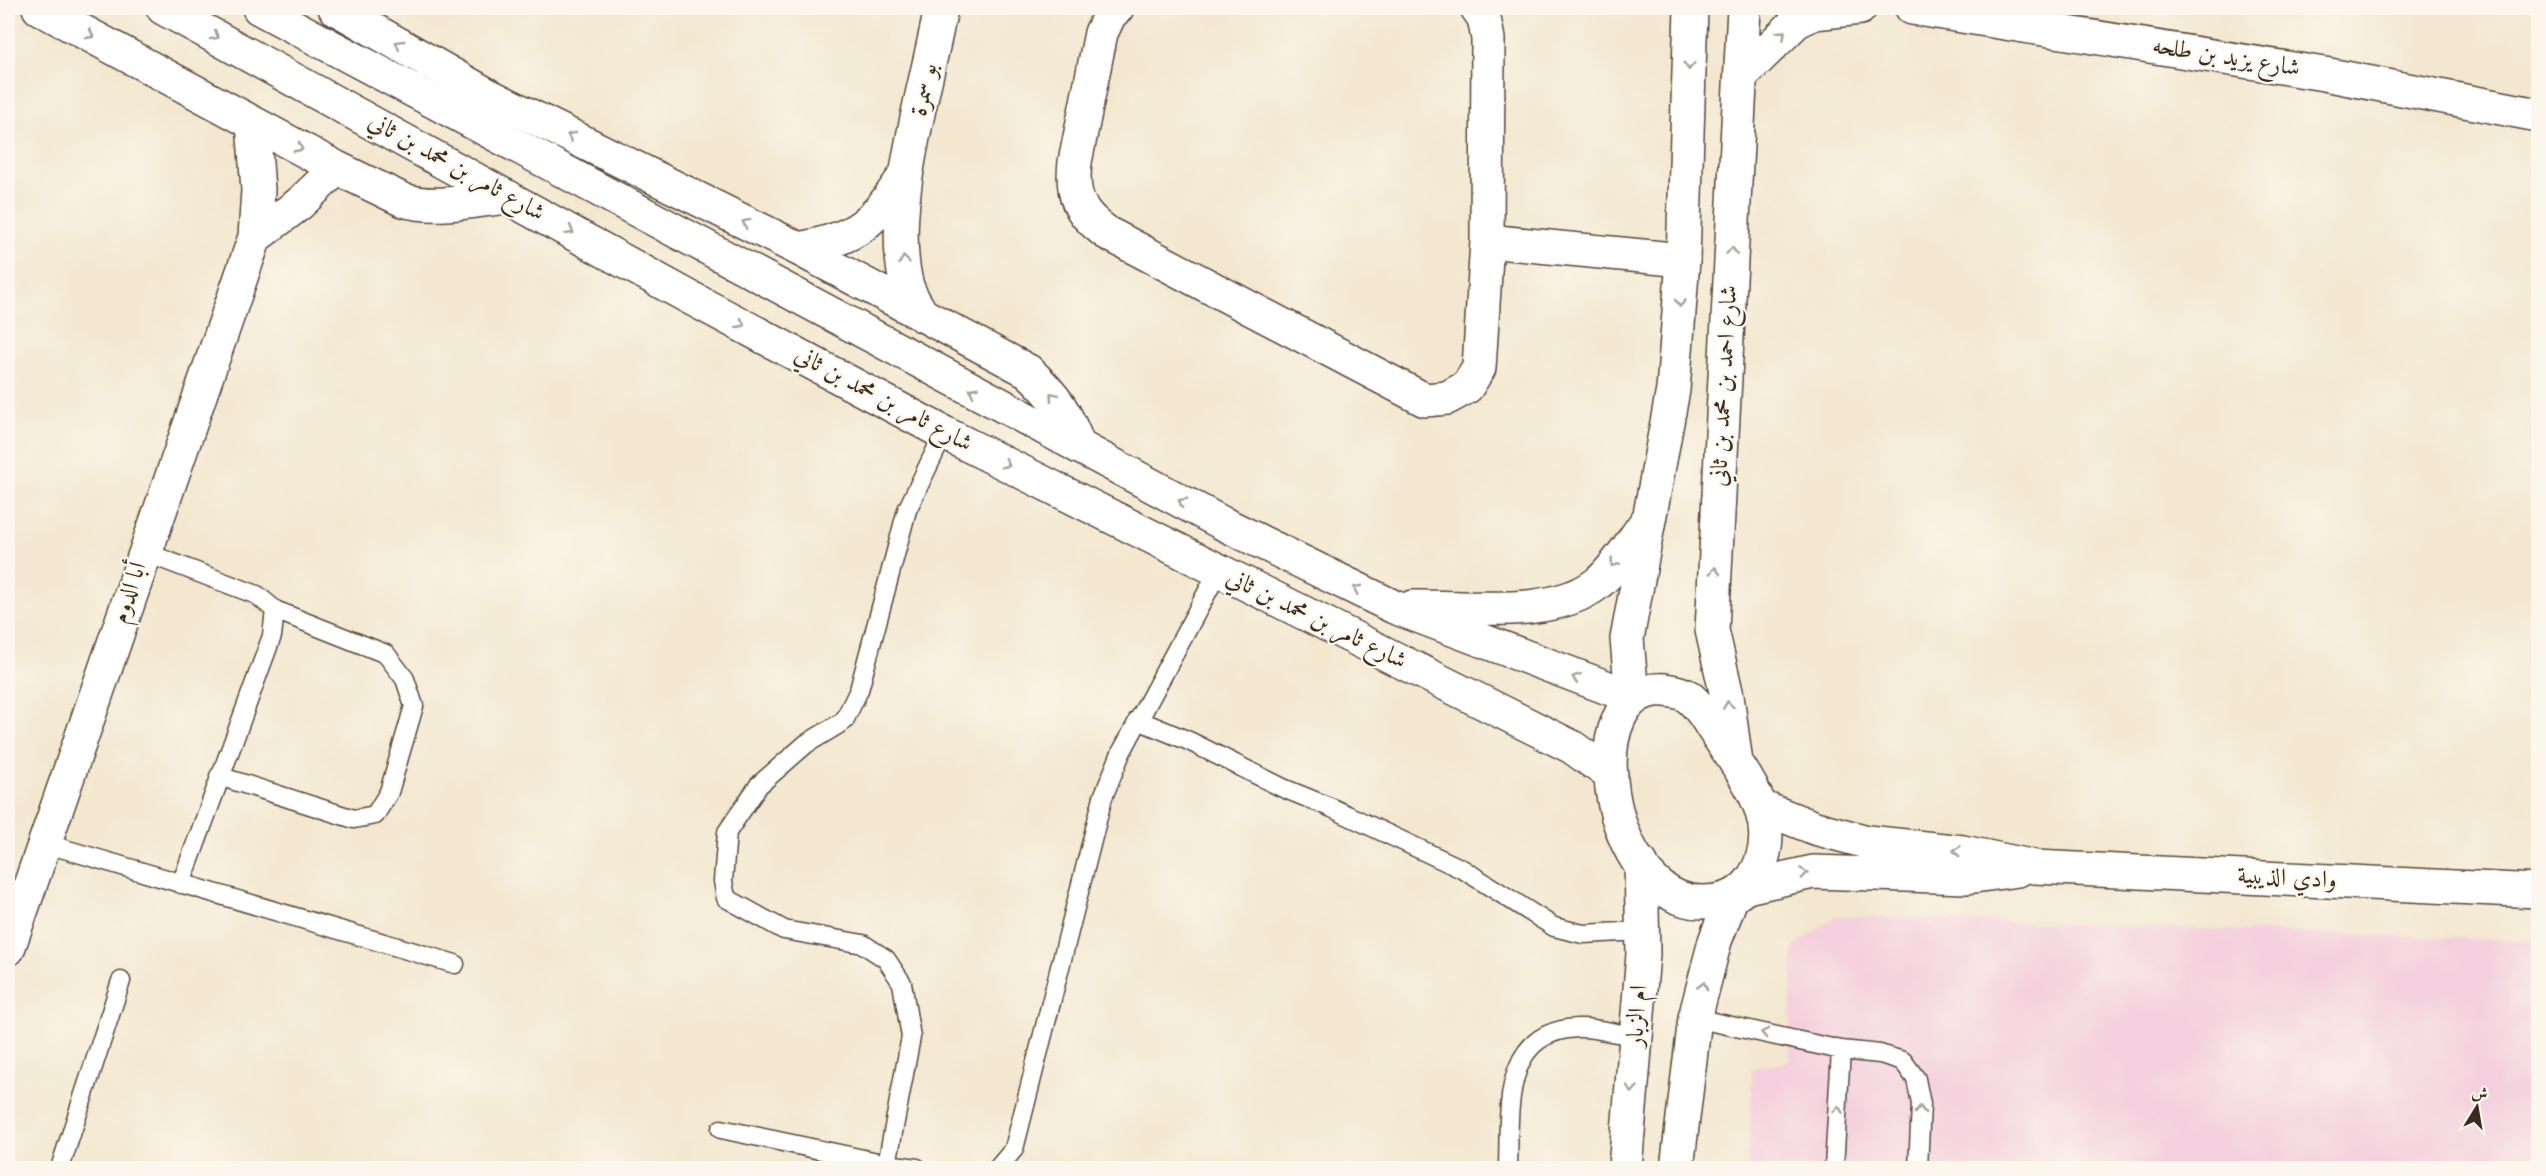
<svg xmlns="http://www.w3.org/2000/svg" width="2546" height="1176" font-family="'Old Standard TT',Amiri,serif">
<rect width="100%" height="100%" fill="#fbf7ec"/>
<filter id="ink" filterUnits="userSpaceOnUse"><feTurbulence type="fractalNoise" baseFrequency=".0167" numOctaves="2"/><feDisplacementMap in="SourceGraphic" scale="12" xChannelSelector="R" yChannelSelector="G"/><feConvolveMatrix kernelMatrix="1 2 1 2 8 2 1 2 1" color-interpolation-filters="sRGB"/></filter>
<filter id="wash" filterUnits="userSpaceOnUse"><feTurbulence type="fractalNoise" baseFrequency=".008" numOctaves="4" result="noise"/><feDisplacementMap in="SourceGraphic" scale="24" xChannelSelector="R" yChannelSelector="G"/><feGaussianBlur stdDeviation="1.35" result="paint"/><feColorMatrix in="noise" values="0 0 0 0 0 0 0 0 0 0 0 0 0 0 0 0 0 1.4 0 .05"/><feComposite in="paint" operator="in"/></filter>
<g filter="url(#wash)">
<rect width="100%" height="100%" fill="#f3e7cf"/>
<path fill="#f4cfdd" d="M1835,916L2538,941V1168H1748L1752,1068L1789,1062L1793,947Z"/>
</g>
<g filter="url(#ink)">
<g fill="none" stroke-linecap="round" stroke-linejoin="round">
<defs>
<path id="lane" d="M144,552L257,595L275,610L272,636L181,884
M1138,720L1189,741L1283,788L1332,808L1464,870L1554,927L1583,934L1643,931
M219,776L354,819L375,815L389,792L414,706L405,679L386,654L275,610
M44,843L455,964
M1695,1018L1841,1050L1880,1054L1903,1061L1916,1079L1921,1104L1918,1168
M721,1129L887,1164
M60,1168L121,981
M917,1168L887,1164L911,1037L902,983L886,959L863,944L784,930L726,898L723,881L727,832L759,785L806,744L844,721L859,690L907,510L944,433
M998,1168L1014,1149L1103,797L1121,753L1218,572
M1508,1168C1510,1113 1500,1031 1578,1028C1596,1027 1618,1034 1637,1037
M1834,1168L1841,1050"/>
<path id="street" d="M39,8L337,168L403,200C436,210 474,200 508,197
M335,8L486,94L799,249L1028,371C1056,397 1066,412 1079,447
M1117,8L1110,14L1101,33L1075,162C1071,196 1079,213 1107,233L1425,400L1447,398L1467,387L1479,368L1487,241L1488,39L1484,18L1477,8
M1912,8L2324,74L2538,115
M1741,76L1796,22L1814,13L1860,8
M255,237L299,204L337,168
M1487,241L1683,260
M799,249C859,237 872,224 906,174
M922,315C917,306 910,296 907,286C886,210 927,86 941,8
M1761,807L1815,828L1867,842L1963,852L2035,867L2538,891
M1747,887L1813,872L1967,877L2018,870
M8,949L255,237L258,190L253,123
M1625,1168L1643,954L1641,863
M1677,1168L1695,1018L1715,941L1731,899"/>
<path id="secondary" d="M163,8L687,296L944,433L1572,747L1611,775
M259,8L1222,523L1394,607L1632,697L1627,639L1673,390L1683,260L1691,8
M1413,607C1468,606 1553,619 1598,583C1617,567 1632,541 1647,521
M1665,690C1672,691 1681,692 1687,696C1701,705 1710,725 1720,739C1749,782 1786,827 1753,878C1740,897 1723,902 1702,902C1605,902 1573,682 1665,690Z
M1736,763L1727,696L1712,630L1744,8"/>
</defs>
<use href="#lane" stroke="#574639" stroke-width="21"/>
<use href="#street" stroke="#574639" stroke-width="36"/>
<use href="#secondary" stroke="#574639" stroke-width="36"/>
<use href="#lane" stroke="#fff" stroke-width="18"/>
<use href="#street" stroke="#fff" stroke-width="33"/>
<use href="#secondary" stroke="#fff" stroke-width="33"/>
</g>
<defs><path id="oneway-chevron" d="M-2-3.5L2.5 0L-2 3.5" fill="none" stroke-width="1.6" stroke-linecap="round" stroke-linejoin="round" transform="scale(1.5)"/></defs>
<g stroke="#a79f9a">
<use href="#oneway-chevron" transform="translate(1782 34) rotate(-43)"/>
<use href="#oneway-chevron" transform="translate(90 35) rotate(28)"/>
<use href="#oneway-chevron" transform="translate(215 36) rotate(29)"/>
<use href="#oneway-chevron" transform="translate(399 44) rotate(-150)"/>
<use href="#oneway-chevron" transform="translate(1689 66) rotate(92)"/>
<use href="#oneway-chevron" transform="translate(571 136) rotate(-154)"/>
<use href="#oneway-chevron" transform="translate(299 148) rotate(28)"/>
<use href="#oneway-chevron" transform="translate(746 223) rotate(-154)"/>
<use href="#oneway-chevron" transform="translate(570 231) rotate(29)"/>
<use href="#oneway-chevron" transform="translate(1732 251) rotate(-87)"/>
<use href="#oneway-chevron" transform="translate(904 260) rotate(-96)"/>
<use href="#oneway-chevron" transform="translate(1680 303) rotate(94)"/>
<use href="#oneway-chevron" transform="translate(741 324) rotate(28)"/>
<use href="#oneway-chevron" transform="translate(973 391) rotate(-152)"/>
<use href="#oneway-chevron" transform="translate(1053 396) rotate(-131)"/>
<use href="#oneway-chevron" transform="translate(1006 464) rotate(27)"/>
<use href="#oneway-chevron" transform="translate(1182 502) rotate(-152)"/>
<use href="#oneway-chevron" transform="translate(1614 563) rotate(128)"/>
<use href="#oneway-chevron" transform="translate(1715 571) rotate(-87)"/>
<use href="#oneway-chevron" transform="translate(1357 589) rotate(-154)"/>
<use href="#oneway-chevron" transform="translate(1576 678) rotate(-159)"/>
<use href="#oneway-chevron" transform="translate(1728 705) rotate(-98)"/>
<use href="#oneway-chevron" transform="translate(1957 851) rotate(-174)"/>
<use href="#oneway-chevron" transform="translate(1804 873) rotate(-8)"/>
<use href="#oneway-chevron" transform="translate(1703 986) rotate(-75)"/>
<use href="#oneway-chevron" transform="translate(1765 1033) rotate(-168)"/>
<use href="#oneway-chevron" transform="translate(1632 1089) rotate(95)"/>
<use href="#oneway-chevron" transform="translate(1838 1110) rotate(-86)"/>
<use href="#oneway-chevron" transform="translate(1920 1110) rotate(-90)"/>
</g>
</g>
<g text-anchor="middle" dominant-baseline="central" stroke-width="4.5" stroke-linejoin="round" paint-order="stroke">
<g font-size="24" fill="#3b2a1e" stroke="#fbf7ec">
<text transform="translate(2226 58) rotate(9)">شارع يزيد بن طلحه</text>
<text transform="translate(925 90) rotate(-78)">بو سمرة</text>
<text transform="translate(456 168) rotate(29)">شارع ثامر بن محمد بن ثاني</text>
<text transform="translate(1725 386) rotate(-87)">شارع احمد بن محمد بن ثاني</text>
<text transform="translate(883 400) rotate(28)">شارع ثامر بن محمد بن ثاني</text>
<text transform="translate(130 593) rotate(-71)">أبا الدوم</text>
<text transform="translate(1316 620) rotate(26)">شارع ثامر بن محمد بن ثاني</text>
<text transform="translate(2287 879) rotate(3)">وادي الذيبية</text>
<text transform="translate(1638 1016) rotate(-86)">ام الزبار</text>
</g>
</g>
<rect width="2546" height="1176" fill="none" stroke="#fbf7ec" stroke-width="30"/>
<g transform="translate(2477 1107) rotate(11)" stroke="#fbf7ec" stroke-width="4.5" paint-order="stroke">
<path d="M0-4.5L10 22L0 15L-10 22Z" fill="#3b2a1e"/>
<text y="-9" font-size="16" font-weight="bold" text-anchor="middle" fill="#3b2a1e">ش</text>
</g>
</svg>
